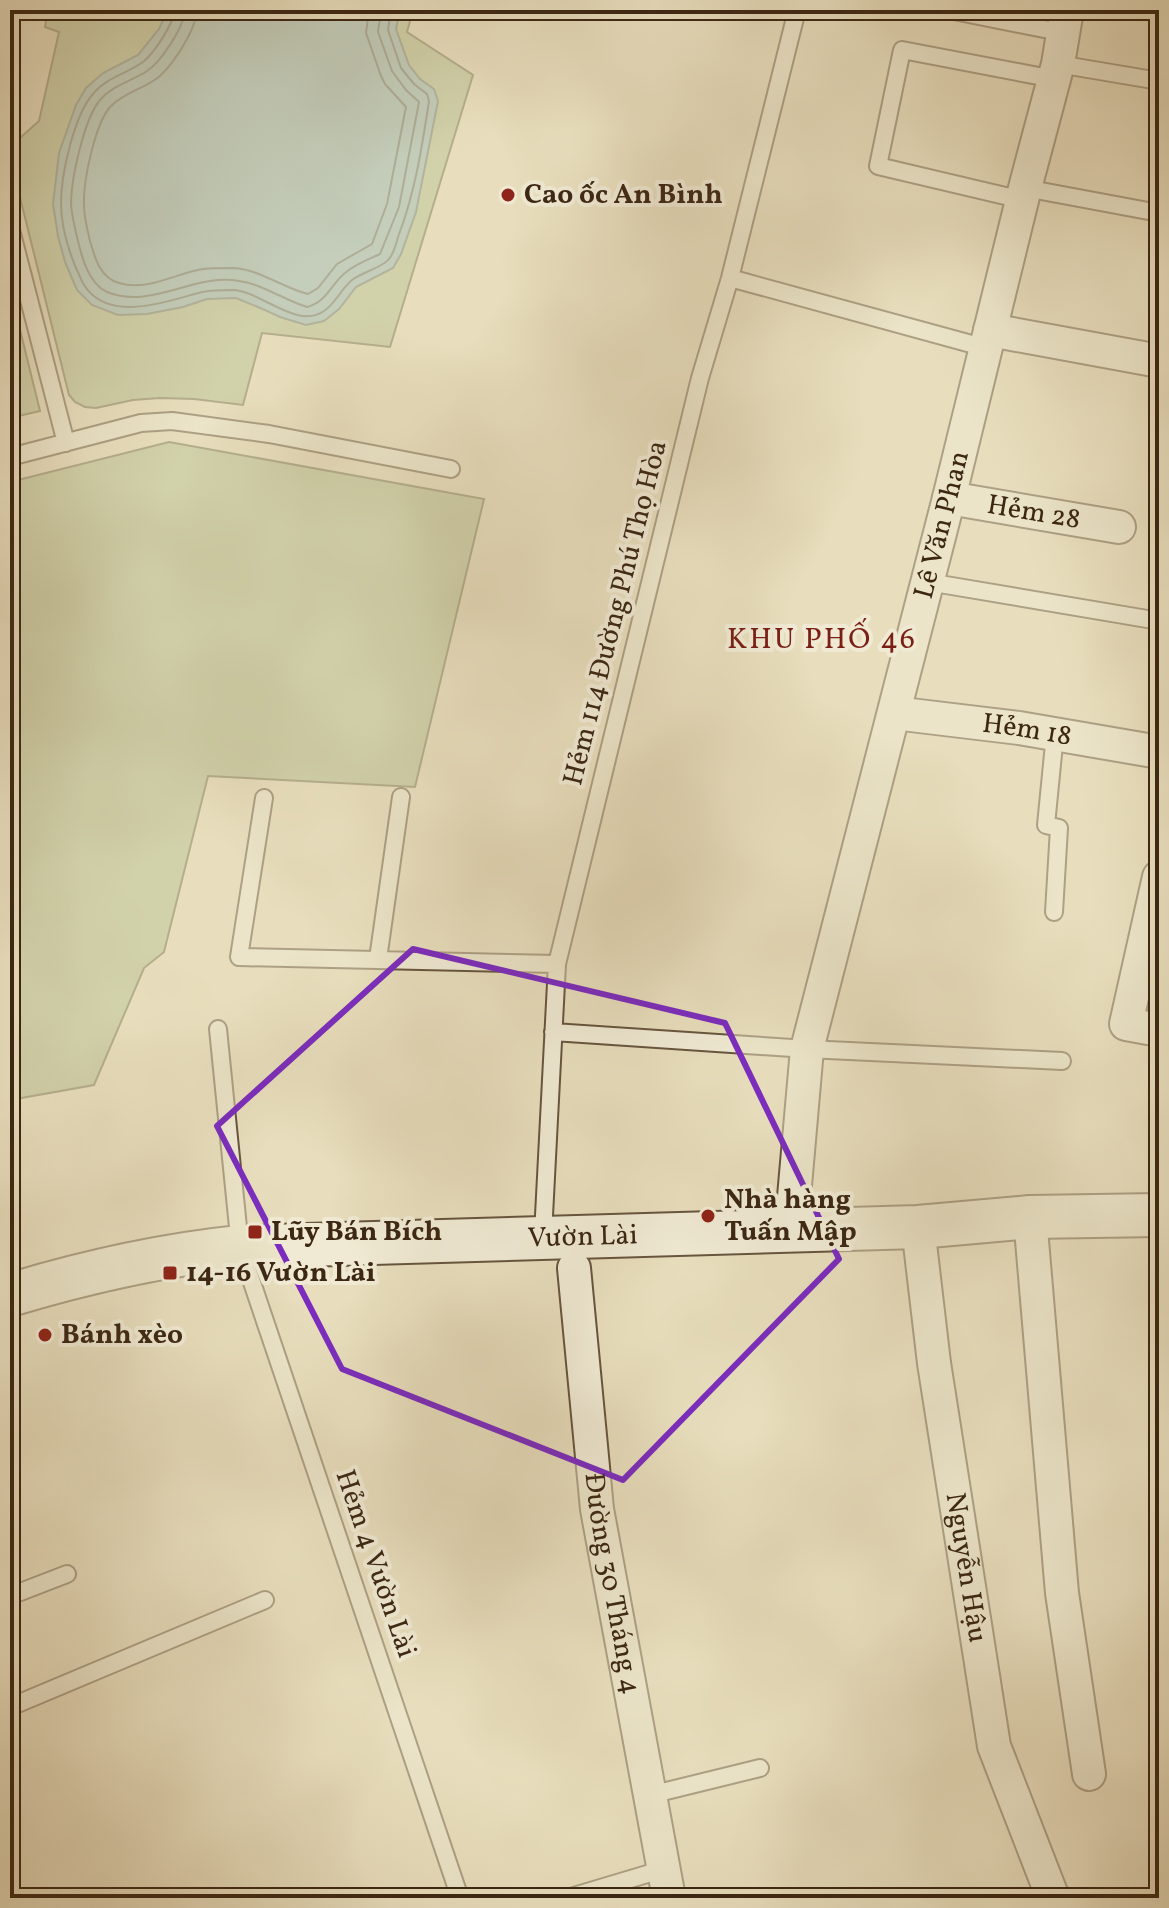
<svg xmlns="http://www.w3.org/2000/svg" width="1169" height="1908" font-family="Vollkorn,serif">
<rect width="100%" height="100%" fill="#e8debd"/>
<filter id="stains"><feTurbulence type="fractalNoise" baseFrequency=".0025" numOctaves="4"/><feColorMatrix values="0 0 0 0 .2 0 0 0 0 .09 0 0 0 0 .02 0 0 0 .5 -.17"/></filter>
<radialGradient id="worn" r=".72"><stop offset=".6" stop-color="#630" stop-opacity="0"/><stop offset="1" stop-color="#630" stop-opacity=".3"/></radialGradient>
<path fill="#b5c192" stroke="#787452" stroke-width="2" d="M48,10H413L407,32L473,75L390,347L262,333L243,405L194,399L160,398L133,400L96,408L85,407L75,402L69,395L10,157V147L39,121L59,32L45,27Z
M10,289L40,411L10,418Z
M169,442L484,499L415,787L208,776L164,952L144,968L94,1085L10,1100V482Z"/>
<path fill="#99bbb9" stroke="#748077" stroke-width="2" d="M168,10H400L396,29L409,65L420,79L434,89L438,101L416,212L401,254L393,268L356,287L339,309L324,321L306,325L280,317L265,310L236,298L207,299L183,307L147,314L118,315L92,305L77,290L65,262L58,236L53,204L59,153L76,105L86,88L103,73L138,55L159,29Z"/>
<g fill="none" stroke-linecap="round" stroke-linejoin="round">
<path stroke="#6a7166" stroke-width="2" d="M175,10C173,24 155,52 144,61C128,74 106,77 93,94C74,115 61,175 61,203C61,224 68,249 76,268C79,274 81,280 84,285C109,324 167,301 202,292C212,290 223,290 233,290C261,291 297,330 324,311C336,303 341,289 352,280C362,272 382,268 389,259C394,253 396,244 398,237C415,193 422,147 429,101L427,94L414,84L401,68L388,30L391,10
M185,10C184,27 161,62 147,71C132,81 113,85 100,100C84,119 71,179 71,205C72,216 75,229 78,241C82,258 89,284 107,292C151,310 194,273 239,281C262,284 284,300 307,307C327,302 331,284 345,273C355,264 369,259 380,254L399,207L419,102L406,90L392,71L378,32L381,10
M197,10C196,30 170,71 153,81C139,90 123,94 111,106C95,123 83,181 84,205C84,217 87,229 90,241C95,258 100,278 119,283C147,292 176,273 203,269C212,268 223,268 233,268C259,269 283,288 308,294L318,288L337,264L372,244L387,204L406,107L385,84L381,76L366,33L369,10"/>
<defs>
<path id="service" d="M949,10L1064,33
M1058,64L1159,81
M1025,188L1159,213
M1022,200L878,166L902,50L1054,79
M10,226L66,443
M730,278L986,348
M10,457L141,423L172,421L269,434L451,469
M928,582L1159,621
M264,798L239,957L557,964
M1054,912L1059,828L1046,825L1055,734
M378,959L401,797
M218,1029L240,1247L460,1898
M553,1032L807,1049L1062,1061
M543,1235L557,964L700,378L730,278L797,10
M10,1596L67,1574
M10,1707L265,1600
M650,1795L760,1768
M567,1898L664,1869"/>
<g id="minor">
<path d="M990,330L1159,361"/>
<path id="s1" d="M949,498L1119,527"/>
<path id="s2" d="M894,713L1019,728L1159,752"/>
<path d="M1159,877L1126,1024L1159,1030"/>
<path d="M1030,1217L1062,1593L1089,1774"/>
<path id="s3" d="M918,1227L934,1363L994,1746L1053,1898"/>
<path id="s4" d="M791,1231L807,1049L949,498L1025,188L1058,64L1067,10"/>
<path id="s5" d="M574,1268L597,1509L669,1898"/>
</g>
<g id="tertiary">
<path id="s6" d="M10,1295C86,1272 162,1255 240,1247L918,1227L1030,1217L1159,1215"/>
</g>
</defs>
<use href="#service" stroke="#67553e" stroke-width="20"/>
<use href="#minor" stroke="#67553e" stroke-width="36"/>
<use href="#tertiary" stroke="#67553e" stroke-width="46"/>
<use href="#service" stroke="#f0ead4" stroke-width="16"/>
<use href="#minor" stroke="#f0ead4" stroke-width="32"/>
<use href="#tertiary" stroke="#f0ead4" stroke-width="42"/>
</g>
<path d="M0 0H1169V1908H0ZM413,949L725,1023L839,1259L623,1480L342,1369L217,1126Z" fill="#e8debd" fill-opacity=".55" fill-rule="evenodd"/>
<path fill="none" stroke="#7b2cbf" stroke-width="6" stroke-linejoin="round" d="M413,949L725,1023L839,1259L623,1480L342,1369L217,1126Z"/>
<g fill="#8f2418" stroke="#f0ead4" stroke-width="3">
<circle cx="508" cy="195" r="8"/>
<circle cx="708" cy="1216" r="8"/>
<rect x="247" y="1224" width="16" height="16" rx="4"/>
<rect x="162" y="1265" width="16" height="16" rx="4"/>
<circle cx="45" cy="1335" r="8"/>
</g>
<g text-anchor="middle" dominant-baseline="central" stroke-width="8" stroke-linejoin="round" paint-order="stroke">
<g font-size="28" font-weight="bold" fill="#3c2713" stroke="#f0ead4" text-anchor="start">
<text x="524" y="195">Cao ốc An Bình</text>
<text x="724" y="1200">Nhà hàng<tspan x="724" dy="32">Tuấn Mập</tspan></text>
<text x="271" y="1232">Lũy Bán Bích</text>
<text x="186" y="1273">14-16 Vườn Lài</text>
<text x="61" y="1335">Bánh xèo</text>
</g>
<g font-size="28" fill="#3c2713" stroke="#f0ead4">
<text stroke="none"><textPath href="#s1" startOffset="86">Hẻm 28</textPath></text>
<text stroke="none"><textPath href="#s4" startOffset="724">Lê Văn Phan</textPath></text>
<text transform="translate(616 613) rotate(-76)">Hẻm 114 Đường Phú Thọ Hòa</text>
<text stroke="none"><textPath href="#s2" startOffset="134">Hẻm 18</textPath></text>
<text stroke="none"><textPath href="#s6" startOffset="578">Vườn Lài</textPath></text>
<text transform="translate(375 1564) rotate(71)">Hẻm 4 Vườn Lài</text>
<text stroke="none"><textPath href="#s3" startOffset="344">Nguyễn Hậu</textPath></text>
<text stroke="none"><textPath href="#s5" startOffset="318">Đường 30 Tháng 4</textPath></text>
</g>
<g font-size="30" letter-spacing="2" fill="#7a1f14" stroke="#f0ead4">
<text x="822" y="640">KHU PHỐ 46</text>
</g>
</g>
<rect width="1169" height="1908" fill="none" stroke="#e8debd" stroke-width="40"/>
<rect x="12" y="12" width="1145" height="1884" fill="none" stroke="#3c2713" stroke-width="4"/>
<rect x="20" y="20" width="1129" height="1868" fill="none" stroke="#3c2713" stroke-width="2"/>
<rect width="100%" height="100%" filter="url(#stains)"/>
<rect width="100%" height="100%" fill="url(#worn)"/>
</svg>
